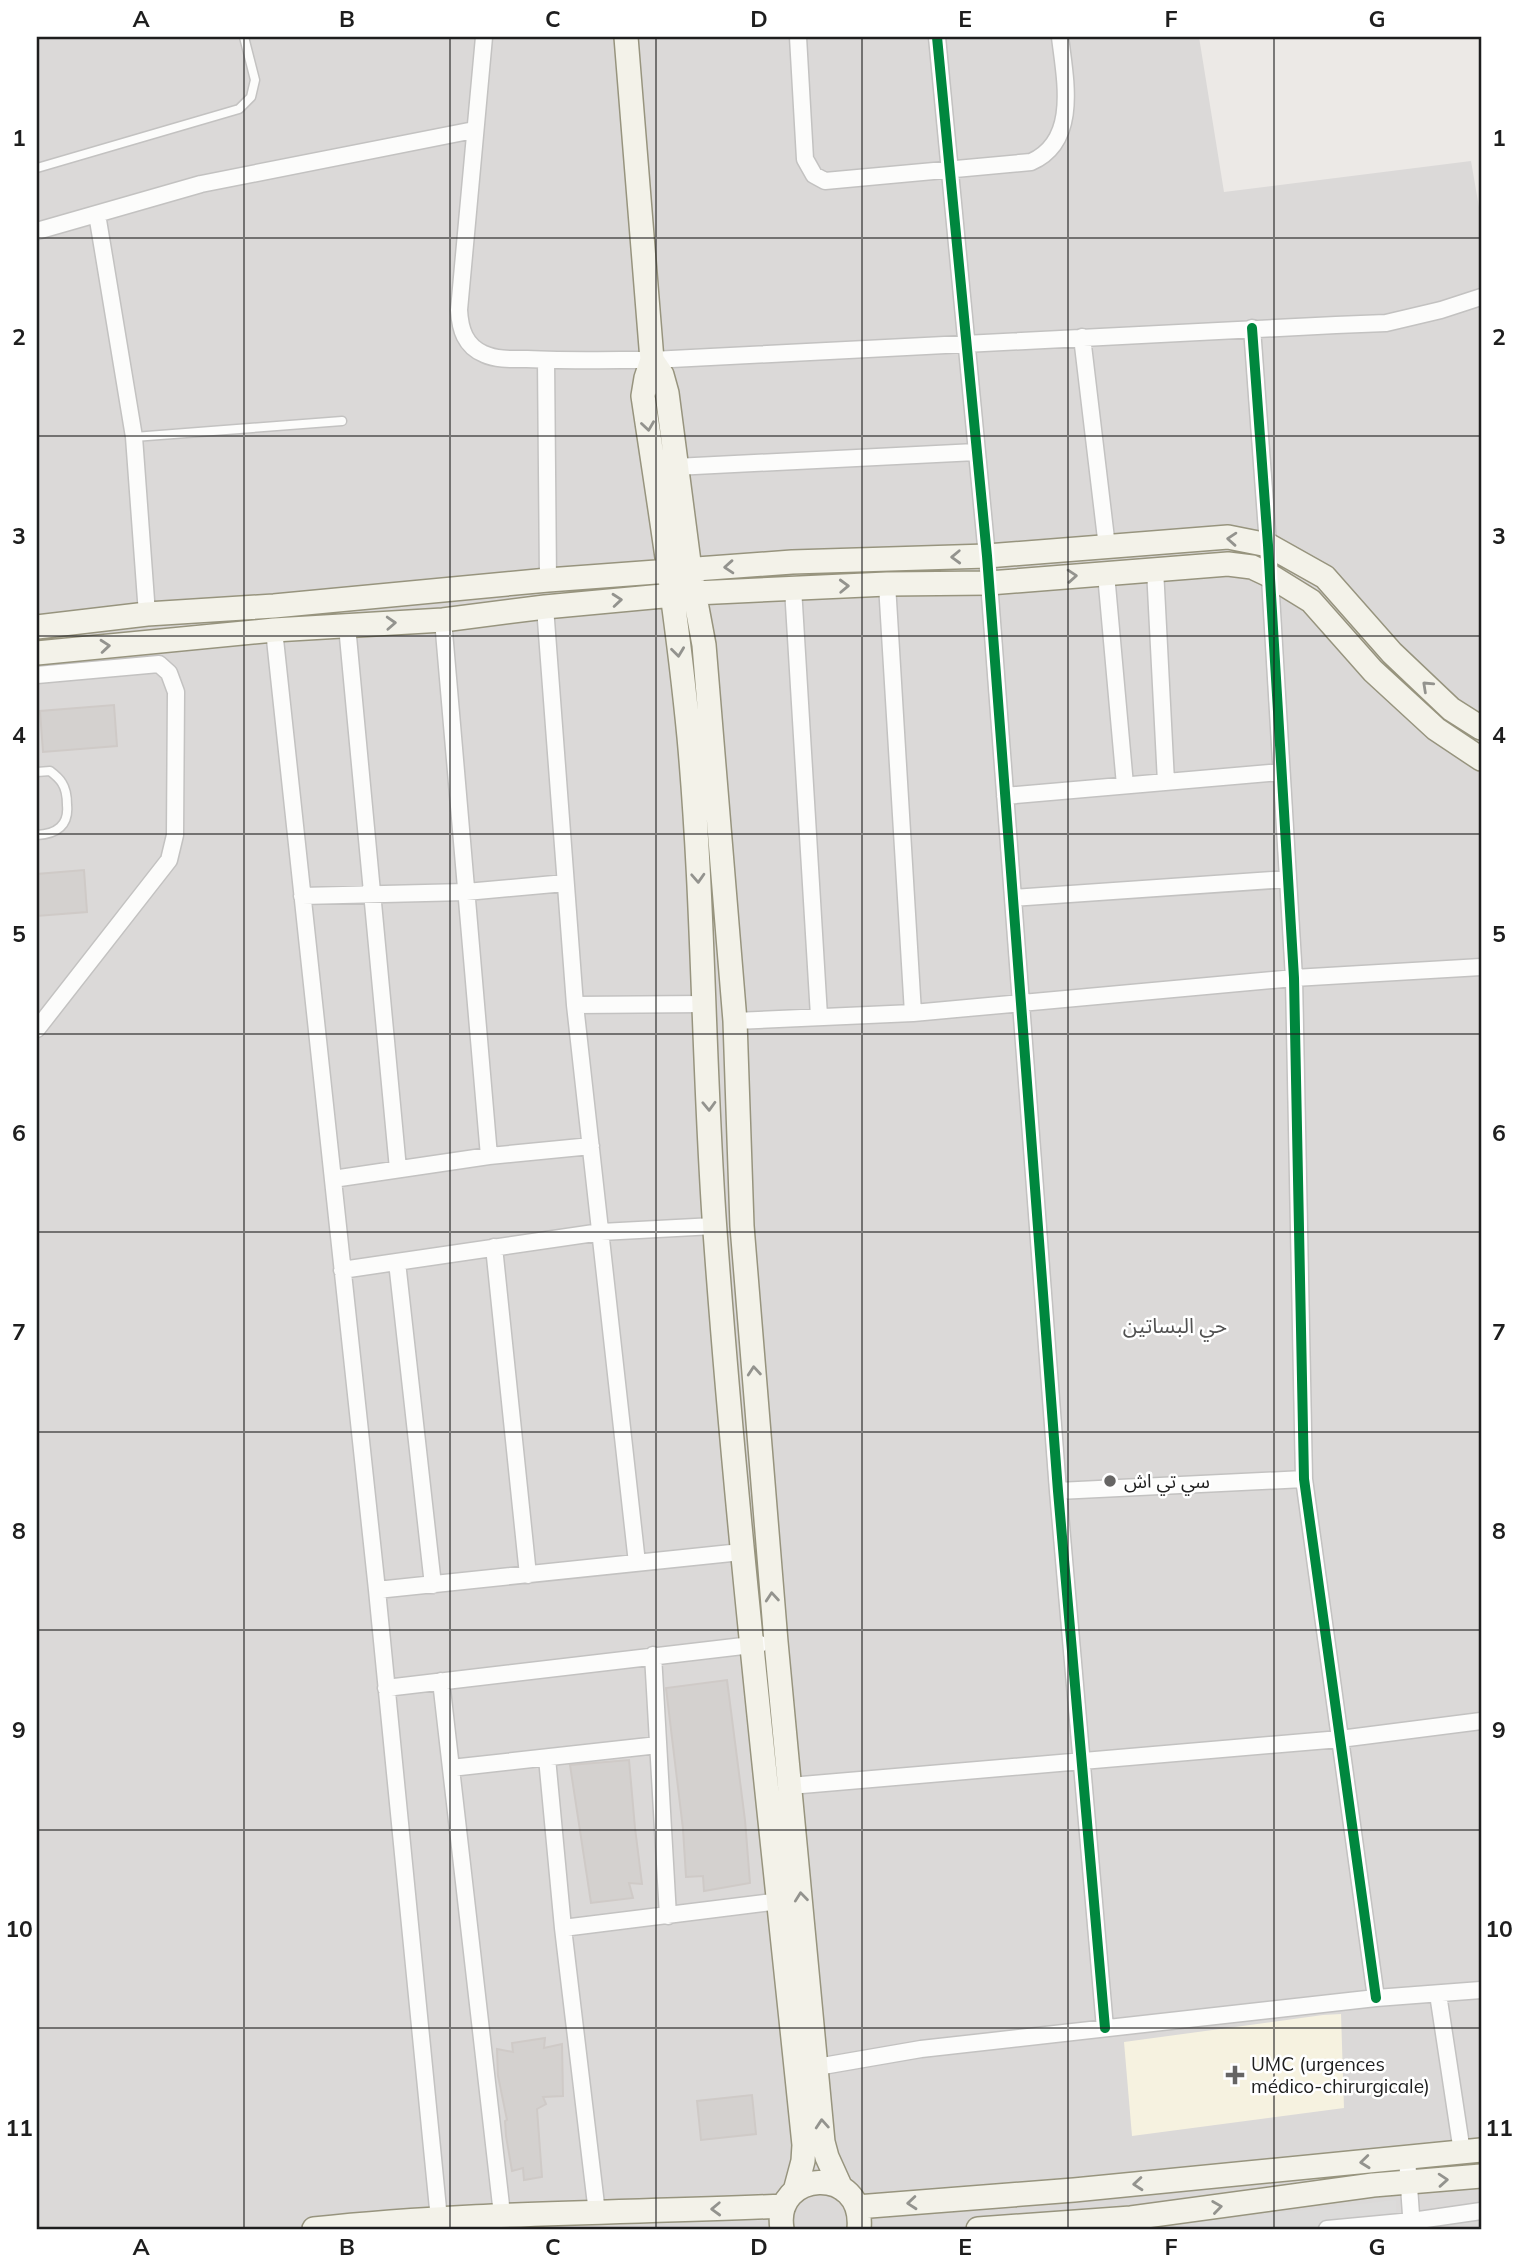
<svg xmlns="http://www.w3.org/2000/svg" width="1518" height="2266" font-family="Mulish,'Noto Sans Arabic',sans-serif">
<rect width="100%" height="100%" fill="#ece9e6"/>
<path fill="#dbd9d8" d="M37,37H1199L1224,192L1471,161L1481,219V2229H37Z"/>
<path fill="#f6f2e0" d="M1341,2014L1344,2108L1132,2136L1124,2042L1323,2015Z"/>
<path fill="#dcdbda" d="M1396,2200V2229H1156V2226Z"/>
<path fill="#d4d1cf" stroke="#cfcac7" stroke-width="2" d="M114,705L117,746L43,752L40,711Z
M84,870L87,912L37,916V874Z
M727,1680L745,1820L750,1883L704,1891L703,1876L686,1877L683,1829L666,1688Z
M629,1760L635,1828L642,1884L629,1883L633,1898L591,1903L570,1765Z
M545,2038L544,2048L562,2044L563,2096L543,2097L546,2104L537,2109L542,2177L524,2180L523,2168L512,2171L506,2136L505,2121L507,2120L498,2076L497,2049L513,2052L512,2043Z
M752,2095L756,2134L701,2140L697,2101Z"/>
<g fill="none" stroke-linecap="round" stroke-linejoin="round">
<defs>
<path id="lane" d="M37,168L239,109L251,97L255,80L244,37
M134,437L342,421
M37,772L50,771C54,774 59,778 62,783C66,789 67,797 67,805C69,825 57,834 37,835"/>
<path id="street" d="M484,37L459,310C460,329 465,346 484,354C497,360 513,359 527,359C569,361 611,360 652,360L1336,325L1386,323L1441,310L1481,297
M798,37L805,159L814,175L825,181L1031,162C1079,141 1065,79 1060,37
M937,37L987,556L1058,1491L1105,2028
M97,214L134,437L147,614
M37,231L201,184L474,130
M1252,328L1268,545L1294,978L1304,1479L1376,1998
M1082,337L1107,547
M546,360L548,580
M675,467L976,452
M1155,569L1166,782
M1106,574L1125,785
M887,584L913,1013
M793,588L819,1016
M545,607L575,1005L637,1563
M443,620L489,1156
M347,626L398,1169
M274,630L377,1590L439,2219
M37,675L159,664L169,673L176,692L175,835L169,860L37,1029
M1005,796L1281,772
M302,896L466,892L565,883
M1013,898L1288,879
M575,1005L705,1004
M735,1021L913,1013L1294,978L1481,967
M333,1179L489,1156L591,1146
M494,1247L528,1575
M397,1262L433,1585
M342,1270L601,1232L714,1226
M1058,1491L1304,1479
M377,1590L741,1552
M653,1655L668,1916
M441,1681L502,2214
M386,1688L760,1644
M547,1758L563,1928L597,2213
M451,1768L658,1745
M790,1786L1340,1739L1481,1721
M563,1928L780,1901
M1438,1994L1462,2152
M817,2067L921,2049L1376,1998L1481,1990
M1407,2158L1412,2229
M1327,2229L1412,2221L1481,2211"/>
<path id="secondary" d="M626,37L652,360L646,378L643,396C660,509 678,623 689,737C704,901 703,1066 715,1231C737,1536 773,1840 804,2145L803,2161L795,2191
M652,360L662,375L667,393L690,570L704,645L735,1021L742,1226L776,1642L823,2142L827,2157L841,2188
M37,627L147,614L274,606L548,580L792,562L987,556L1228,537L1268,545L1325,577L1392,653L1451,709L1481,728
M37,653L274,630L443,620L545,607L695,593L887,584L989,583L1228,564L1252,567L1269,575L1311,601L1373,671L1436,729L1481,759
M857,2207L1074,2190L1481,2150
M314,2229C470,2212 627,2213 784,2206
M782,2229C772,2170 865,2164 859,2229
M978,2229L1131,2218L1373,2185L1481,2176"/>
</defs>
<use href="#lane" stroke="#c3c2c1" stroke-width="11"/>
<use href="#street" stroke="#c3c2c1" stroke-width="19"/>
<use href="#secondary" stroke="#97947e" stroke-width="26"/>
<use href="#lane" stroke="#fcfcfb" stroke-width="8"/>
<use href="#street" stroke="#fcfcfb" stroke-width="16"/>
<use href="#secondary" stroke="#f3f2e9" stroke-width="23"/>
<defs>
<path id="cycleway" d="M937,37L987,556L1058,1491L1105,2028
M1252,328L1268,545L1294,978L1304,1479L1376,1998"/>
</defs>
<use href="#cycleway" stroke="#fff" stroke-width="15"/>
<use href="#cycleway" stroke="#00873e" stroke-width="10"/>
</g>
<defs><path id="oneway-chevron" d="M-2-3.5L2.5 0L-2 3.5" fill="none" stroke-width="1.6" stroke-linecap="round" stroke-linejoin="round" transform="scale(1.75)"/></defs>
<g stroke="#93938e">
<use href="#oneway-chevron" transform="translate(648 426) rotate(82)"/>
<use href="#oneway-chevron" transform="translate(1232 539) rotate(-176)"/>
<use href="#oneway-chevron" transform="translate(956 557) rotate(178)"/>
<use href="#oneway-chevron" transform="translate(729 567) rotate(176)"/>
<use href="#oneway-chevron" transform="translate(1072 576) rotate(-4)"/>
<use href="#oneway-chevron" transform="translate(844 586) rotate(-2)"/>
<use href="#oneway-chevron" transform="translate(617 600) rotate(-5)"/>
<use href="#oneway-chevron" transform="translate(391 623) rotate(-3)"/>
<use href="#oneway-chevron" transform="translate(105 646) rotate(-5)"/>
<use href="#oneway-chevron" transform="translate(678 652) rotate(83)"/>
<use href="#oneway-chevron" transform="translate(1427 686) rotate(-137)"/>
<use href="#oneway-chevron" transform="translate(698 878) rotate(87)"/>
<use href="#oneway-chevron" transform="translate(709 1106) rotate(88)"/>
<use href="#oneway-chevron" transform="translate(754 1371) rotate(-95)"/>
<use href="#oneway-chevron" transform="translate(772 1597) rotate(-95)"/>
<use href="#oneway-chevron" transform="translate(801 1897) rotate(-96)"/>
<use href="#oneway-chevron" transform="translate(822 2124) rotate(-94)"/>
<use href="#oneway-chevron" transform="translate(1365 2162) rotate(174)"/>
<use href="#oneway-chevron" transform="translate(1443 2180) rotate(-4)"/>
<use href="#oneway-chevron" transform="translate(1138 2184) rotate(175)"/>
<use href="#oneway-chevron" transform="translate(912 2203) rotate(175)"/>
<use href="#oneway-chevron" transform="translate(1217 2207) rotate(-8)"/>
<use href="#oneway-chevron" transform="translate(716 2209) rotate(178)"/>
</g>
<path fill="none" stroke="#1e1e1e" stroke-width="2" stroke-opacity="0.55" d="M244,37V2229M450,37V2229M656,37V2229M862,37V2229M1068,37V2229M1274,37V2229M37,238H1481M37,436H1481M37,636H1481M37,834H1481M37,1034H1481M37,1232H1481M37,1432H1481M37,1630H1481M37,1830H1481M37,2028H1481"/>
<g fill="#666564" stroke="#fff" stroke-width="2.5">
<circle cx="1110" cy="1481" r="7"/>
<path d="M1231.5 2064.5h7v7h7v7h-7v7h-7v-7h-7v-7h7z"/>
</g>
<g text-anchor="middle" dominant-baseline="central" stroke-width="5" stroke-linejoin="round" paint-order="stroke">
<g font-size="19" fill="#1e1e1e" stroke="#fff" text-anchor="start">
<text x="1124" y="1481">سي تي اش</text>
<text x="1251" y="2064">UMC (urgences<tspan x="1251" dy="22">médico-chirurgicale)</tspan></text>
</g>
<g font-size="21" fill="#515151" stroke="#fff">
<text x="1175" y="1325">حي البساتين</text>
</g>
</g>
<rect width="1518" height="2266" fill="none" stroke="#ffffff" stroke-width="77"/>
<rect x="38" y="38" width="1442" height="2190" fill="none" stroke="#1e1e1e" stroke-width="2.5"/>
<g font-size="23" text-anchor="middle" font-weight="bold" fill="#1e1e1e">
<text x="141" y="27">A</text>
<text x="347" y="27">B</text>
<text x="553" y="27">C</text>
<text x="759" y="27">D</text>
<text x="965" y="27">E</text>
<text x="1171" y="27">F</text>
<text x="1377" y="27">G</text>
<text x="19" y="146">1</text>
<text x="1499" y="146">1</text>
<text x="19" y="345">2</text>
<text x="1499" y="345">2</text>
<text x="19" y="544">3</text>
<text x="1499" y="544">3</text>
<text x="19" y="743">4</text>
<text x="1499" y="743">4</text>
<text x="19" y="942">5</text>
<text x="1499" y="942">5</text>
<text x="19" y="1141">6</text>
<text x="1499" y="1141">6</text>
<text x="19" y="1340">7</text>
<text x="1499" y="1340">7</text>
<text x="19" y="1539">8</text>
<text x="1499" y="1539">8</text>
<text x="19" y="1738">9</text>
<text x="1499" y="1738">9</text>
<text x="19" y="1937">10</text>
<text x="1499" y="1937">10</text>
<text x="19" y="2136">11</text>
<text x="1499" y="2136">11</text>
<text x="141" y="2255">A</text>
<text x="347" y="2255">B</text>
<text x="553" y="2255">C</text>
<text x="759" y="2255">D</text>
<text x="965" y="2255">E</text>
<text x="1171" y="2255">F</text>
<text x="1377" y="2255">G</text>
</g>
</svg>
